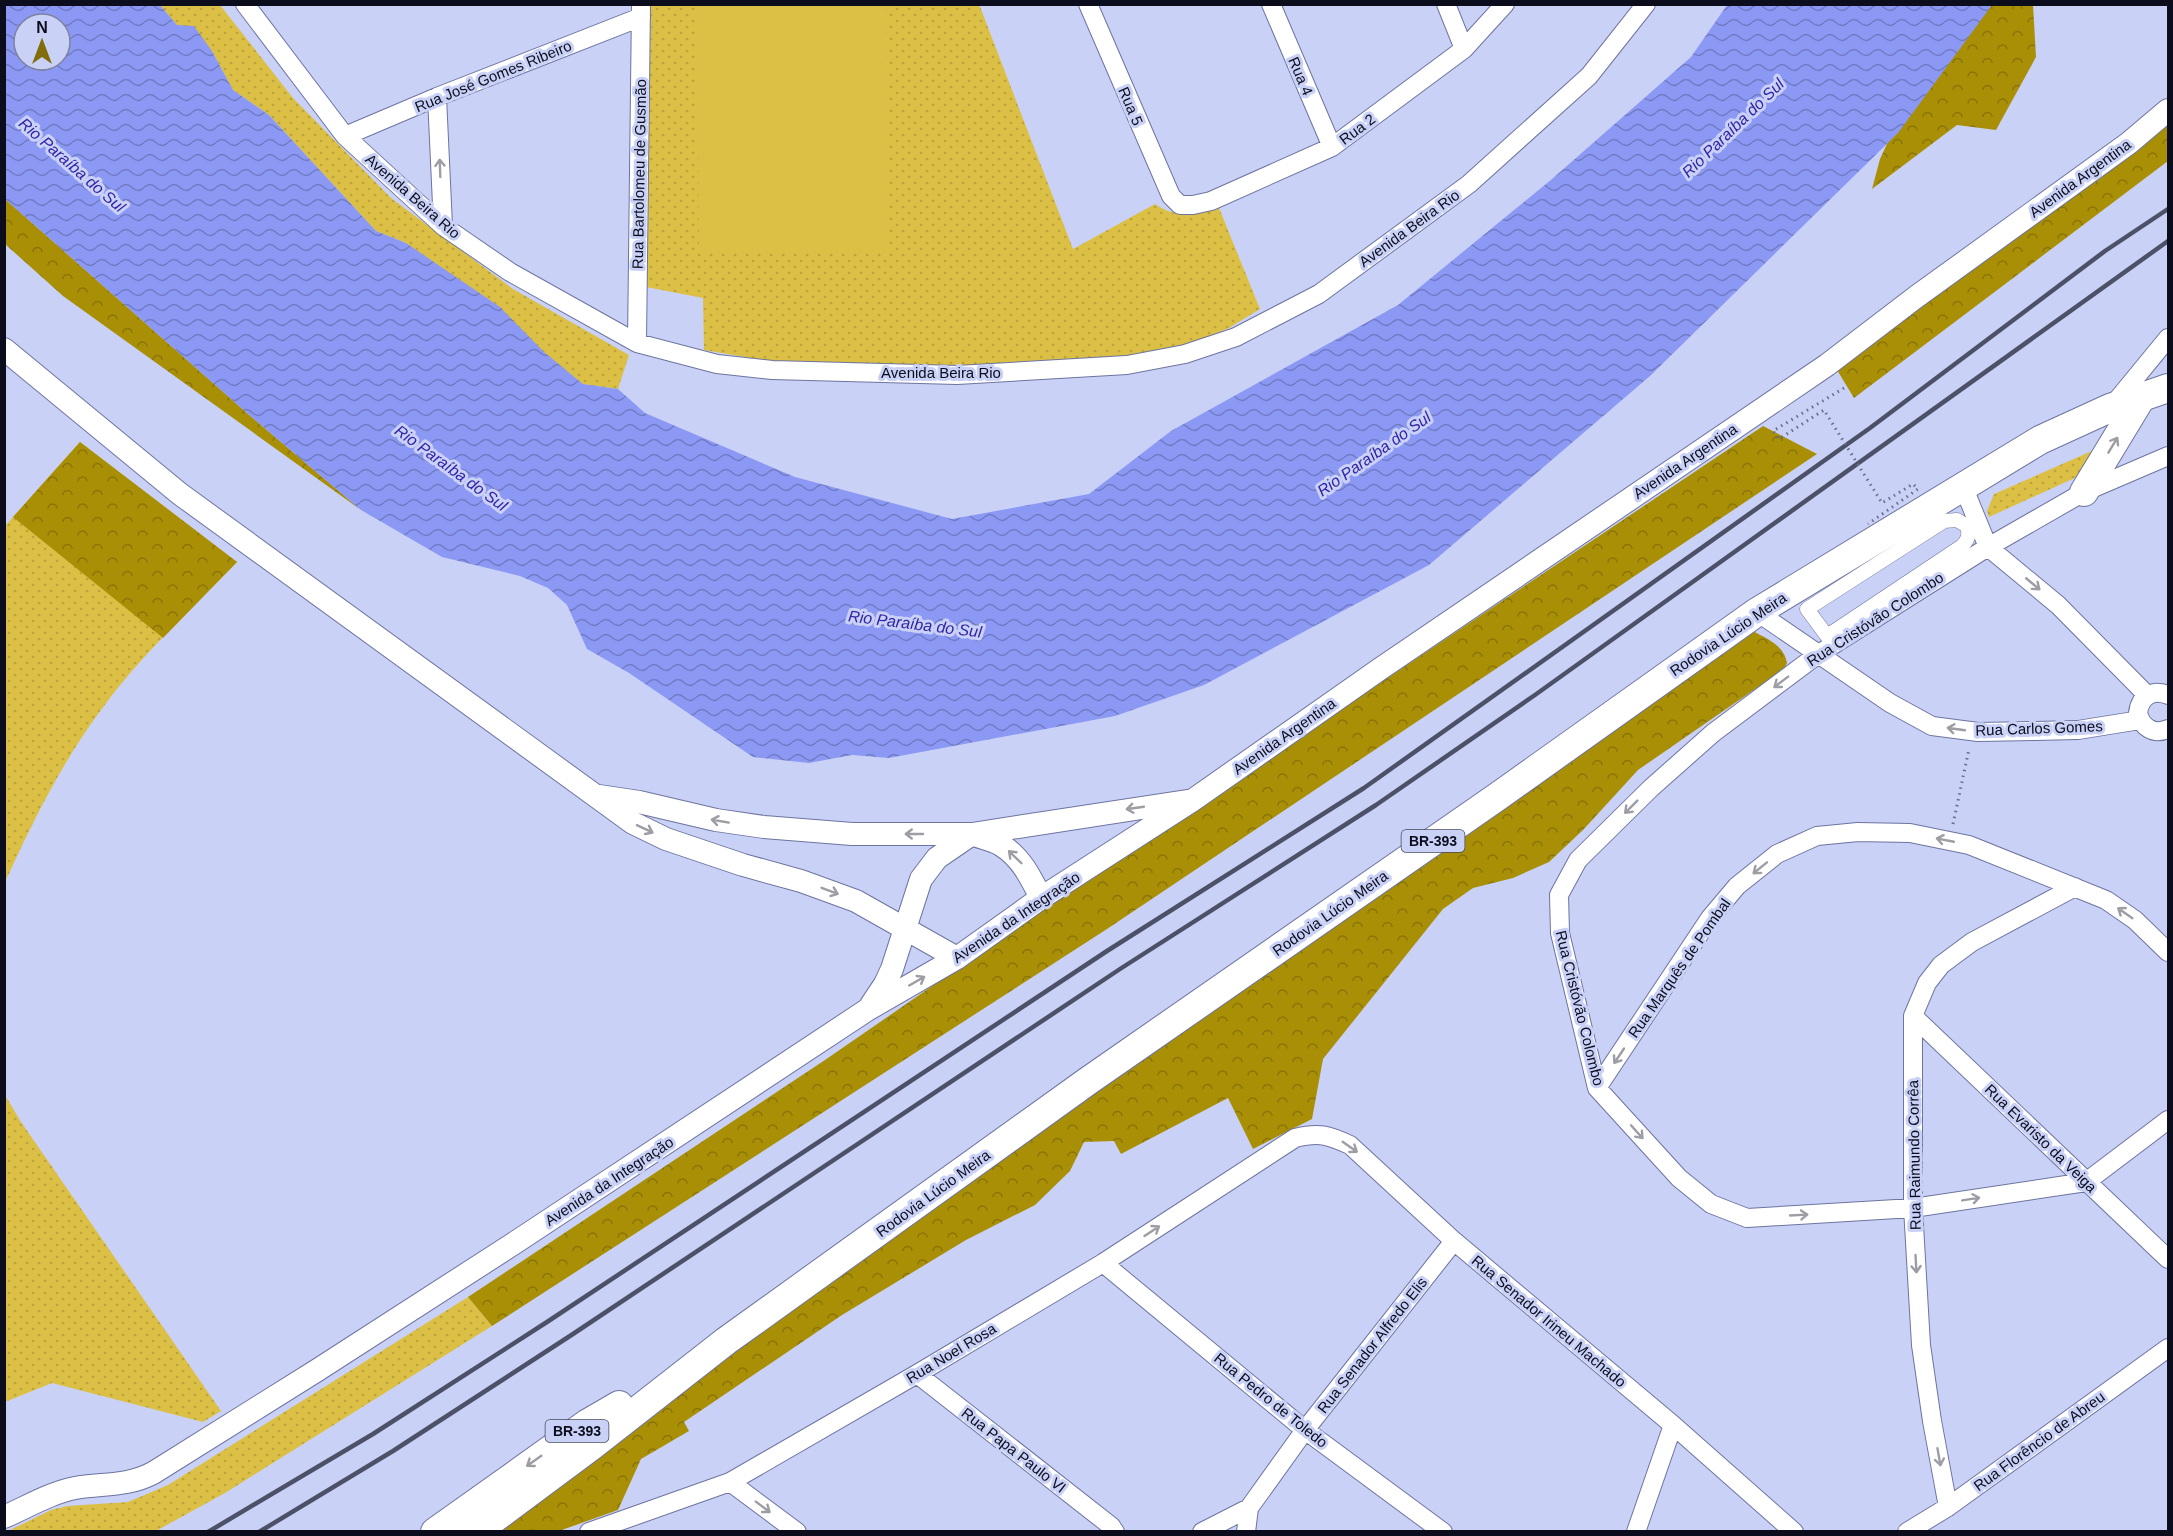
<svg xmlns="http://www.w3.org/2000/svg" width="2173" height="1536" font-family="Arial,sans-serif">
<defs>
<pattern id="grass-dots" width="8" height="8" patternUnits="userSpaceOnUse" patternTransform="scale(1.5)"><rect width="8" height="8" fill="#dcc045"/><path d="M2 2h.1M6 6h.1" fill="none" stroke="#bba43c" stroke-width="1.8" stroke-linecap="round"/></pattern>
<pattern id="forest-crowns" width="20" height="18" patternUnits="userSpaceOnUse" patternTransform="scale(1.5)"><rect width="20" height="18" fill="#a98f06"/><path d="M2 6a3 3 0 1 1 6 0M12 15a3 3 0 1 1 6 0" fill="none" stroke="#887306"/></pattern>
<pattern id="water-waves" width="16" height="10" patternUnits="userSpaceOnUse" patternTransform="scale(1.5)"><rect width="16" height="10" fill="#8c99f4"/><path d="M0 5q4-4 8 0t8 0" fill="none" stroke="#717bc5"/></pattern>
</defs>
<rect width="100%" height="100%" fill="#cad1f7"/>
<path fill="url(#grass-dots)" d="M979,4L1073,249L1155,204C1176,219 1196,213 1219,208L1260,309L1229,328L1171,352L1109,358L1008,365L931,366L769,361L704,350L703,298L646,287L651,5Z
M160,5H220L293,98L391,198L513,289L629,355L618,389L583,384L406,243L376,231L269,115L233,90L212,51L177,25Z
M80,442L237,562C191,610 140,656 101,710C62,762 32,823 5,882V526Z
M2094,450L2077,477L1989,517L1987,511L1994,494Z
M5,1095L21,1122L221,1411L203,1422L52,1383L5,1402Z
M468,1297L492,1326L225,1493L156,1531H8L51,1510L67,1506L128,1502L168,1485Z"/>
<path fill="url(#forest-crowns)" d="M1951,5H2033L2036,57L1996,130L1957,125L1872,189L1880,159Z
M2168,125V161L1854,398L1834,365L2130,156Z
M5,199L247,413L361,510L63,296L5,244Z
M1763,426L1817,454L1107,929L492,1326L468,1297L825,1060L1067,893Z
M80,442L237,562L163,638L13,517Z
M1753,631C1767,639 1784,645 1787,663L1784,669L1638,770L1583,830L1549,862L1513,878L1473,888L1443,909L1323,1059L1312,1119L1253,1149L1228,1098L1121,1154L1114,1141L1084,1142L1070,1171L1035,1205L966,1240L842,1315L684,1422L689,1431L641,1459L618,1510L559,1531L499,1532L665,1402L1015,1148Z"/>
<path fill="#dcc045" d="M697,5H886L887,250L699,251Z"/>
<path fill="url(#water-waves)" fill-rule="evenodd" d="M5,4L160,5L177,25L194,26L212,51L233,90L269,115L376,231L406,243L500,307L544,352L583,384L618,389L645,413L795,477L952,519L1089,494L1171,431L1398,305L1552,179L1691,57L1727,5H1992L1898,133L1650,376L1429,565L1204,685L1115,716L889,758L852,755L809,763L753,757L629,673L587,649L567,605L548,588L520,576L442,557L361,510L247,413L5,199ZM24,24H60V60H24Z"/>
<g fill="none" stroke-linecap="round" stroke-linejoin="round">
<defs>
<path id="pedestrian" d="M1957,520L1967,526C1970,535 1968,540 1962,546L1827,636L1807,609L1944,521Z"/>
<path id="minor" d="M245,4L345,136L443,226L510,272L637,343L717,364L772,370L957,375L1127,365L1185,354L1236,337L1319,294L1469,184L1589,76L1646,4
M1088,4L1171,196L1180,205H1193L1211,201L1332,147L1464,49L1505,4
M1271,4L1332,147
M1446,4L1464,49
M437,97L443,226
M345,136L437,97L641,17
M637,343L641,4
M2113,405L2168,338
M2168,456L2084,492L1988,547L1817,655L1713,733L1651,788L1578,860L1559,895L1560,933L1597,1088L1679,1178L1711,1204L1747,1218L1913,1208L2086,1182L2168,1120
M1963,486L1988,547L2058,605L2147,695
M1757,612L1890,703L1932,726L1978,732L2035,731L2078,730L2140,720
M2168,695C2153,689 2140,696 2138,713C2142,728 2154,735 2168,729
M1913,1016L2168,1259
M1597,1088L1710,918L1737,886L1777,854L1817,836L1858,832L1910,833L1969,845L2106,900L2135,920L2168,952
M1103,1263L1305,1430L1443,1532
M917,1374L1111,1526L1115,1532
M730,1482L797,1532
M1948,1507L1932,1421L1921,1345L1913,1208V1016L1927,983L1941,965L1972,942L2075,887
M589,1532L730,1482L917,1374L1103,1263L1295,1138C1319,1132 1328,1135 1350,1145L1454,1241L1673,1425L1794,1532
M1202,1532L1249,1508L1305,1430L1454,1241
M1246,1532L1249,1508
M1636,1532L1673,1425
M1907,1532L1948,1507L2168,1348"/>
<path id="tertiary" d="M4,349L180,494L633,823L666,839L743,865L801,881L856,901L957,958
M599,796L639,802L716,820L764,827L852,834H972L1187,801
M974,835C982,838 993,840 1001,845C1021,857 1031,878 1041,898
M871,1005L885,984L892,969L921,879L937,858L972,834
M4,1517C27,1507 50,1493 75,1488C103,1483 126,1487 153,1473L316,1371L513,1244L867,1010L957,958L1041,898L1193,800L1380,669L1827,365L1916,297L2129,143L2168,110"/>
<path id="primary" d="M2084,492L2141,398
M435,1532L588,1423L619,1405
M476,1532L593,1445L726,1341L1088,1081L1497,797L1757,612L2040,440L2110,408L2168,388"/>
</defs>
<use href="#pedestrian" stroke="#6d749f" stroke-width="15"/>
<use href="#minor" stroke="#6d749f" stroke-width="20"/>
<use href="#tertiary" stroke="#6d749f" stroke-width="24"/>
<use href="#primary" stroke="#6d749f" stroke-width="30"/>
<path stroke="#696d87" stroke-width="3" stroke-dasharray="1.5 4.5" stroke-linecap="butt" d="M1953,824L1969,749"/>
<use href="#pedestrian" stroke="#fff" stroke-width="14"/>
<use href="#minor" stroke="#fff" stroke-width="18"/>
<use href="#tertiary" stroke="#fff" stroke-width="22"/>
<use href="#primary" stroke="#fff" stroke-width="28"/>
<path stroke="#4d5168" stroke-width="4.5" d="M208,1532L373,1434L547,1322L1107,951L1364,788L1870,428L2105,251L2168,209
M259,1532L393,1451L573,1334L1120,969L1376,805L1535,695L2168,241"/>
<path stroke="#696d87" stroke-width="3" stroke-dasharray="1.5 4.5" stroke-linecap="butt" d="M1844,388L1773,431L1779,439L1824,410L1882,503L1913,484L1918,489L1868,524"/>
</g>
<defs><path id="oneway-shaft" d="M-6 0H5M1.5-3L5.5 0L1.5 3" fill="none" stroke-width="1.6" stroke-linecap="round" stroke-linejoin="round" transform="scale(1.5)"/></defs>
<g stroke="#9d9ea4">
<use href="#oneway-shaft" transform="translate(440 168) rotate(-92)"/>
<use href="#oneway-shaft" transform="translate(2113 445) rotate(-59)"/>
<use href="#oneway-shaft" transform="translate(2033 584) rotate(40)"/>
<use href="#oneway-shaft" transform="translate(1781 682) rotate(143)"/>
<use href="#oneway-shaft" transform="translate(1956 729) rotate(-172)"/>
<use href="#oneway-shaft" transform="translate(1631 807) rotate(135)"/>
<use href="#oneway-shaft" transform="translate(1135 808) rotate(172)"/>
<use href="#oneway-shaft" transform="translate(720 821) rotate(-170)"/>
<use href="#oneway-shaft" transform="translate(645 829) rotate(25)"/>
<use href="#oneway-shaft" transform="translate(914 834) rotate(-180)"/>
<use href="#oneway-shaft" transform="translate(1945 840) rotate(-169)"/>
<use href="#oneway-shaft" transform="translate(1015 857) rotate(-136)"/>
<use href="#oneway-shaft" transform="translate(1760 868) rotate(141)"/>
<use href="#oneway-shaft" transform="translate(830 891) rotate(21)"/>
<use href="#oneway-shaft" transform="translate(2125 913) rotate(-145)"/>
<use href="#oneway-shaft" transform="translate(917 981) rotate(-30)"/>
<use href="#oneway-shaft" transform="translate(1619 1056) rotate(124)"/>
<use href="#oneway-shaft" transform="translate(1637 1132) rotate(48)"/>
<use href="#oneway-shaft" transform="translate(1350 1147) rotate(35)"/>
<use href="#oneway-shaft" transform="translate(1971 1199) rotate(-9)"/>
<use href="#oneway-shaft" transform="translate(1799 1215) rotate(-3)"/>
<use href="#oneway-shaft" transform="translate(1152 1231) rotate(-33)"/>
<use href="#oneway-shaft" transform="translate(1916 1264) rotate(87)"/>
<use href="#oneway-shaft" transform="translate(1939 1457) rotate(80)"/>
<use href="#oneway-shaft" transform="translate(534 1461) rotate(145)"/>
<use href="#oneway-shaft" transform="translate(763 1507) rotate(37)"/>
</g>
<g text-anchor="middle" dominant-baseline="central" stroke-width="6" stroke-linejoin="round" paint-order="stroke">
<g fill="#cad1f7" stroke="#44485e" stroke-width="1.5">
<rect x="1401.5" y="830" width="63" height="22" rx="4.5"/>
<rect x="545.5" y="1420" width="63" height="22" rx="4.5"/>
</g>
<g font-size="14" font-weight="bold" fill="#0b0d1c">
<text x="1433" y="841">BR-393</text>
<text x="577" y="1431">BR-393</text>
</g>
<g font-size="15" fill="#0b0d1c" stroke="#cad1f7">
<text transform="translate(493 76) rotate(-22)">Rua José Gomes Ribeiro</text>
<text transform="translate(1301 76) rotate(67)">Rua 4</text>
<text transform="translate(1131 106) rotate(67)">Rua 5</text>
<text transform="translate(1357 129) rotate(-37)">Rua 2</text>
<text transform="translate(639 174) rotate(-89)">Rua Bartolomeu de Gusmão</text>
<text transform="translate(2080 178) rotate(-36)">Avenida Argentina</text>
<text transform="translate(413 196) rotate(41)">Avenida Beira Rio</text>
<text transform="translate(1409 228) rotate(-36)">Avenida Beira Rio</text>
<text x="941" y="372">Avenida Beira Rio</text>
<text transform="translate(1685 461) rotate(-34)">Avenida Argentina</text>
<text transform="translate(1875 619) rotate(-33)">Rua Cristóvão Colombo</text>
<text transform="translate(1728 634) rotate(-34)">Rodovia Lúcio Meira</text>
<text transform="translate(2039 728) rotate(-2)">Rua Carlos Gomes</text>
<text transform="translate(1284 736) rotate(-35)">Avenida Argentina</text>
<text transform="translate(1330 913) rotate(-35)">Rodovia Lúcio Meira</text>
<text transform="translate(1016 917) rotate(-34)">Avenida da Integração</text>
<text transform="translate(1679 968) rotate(-55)">Rua Marquês de Pombal</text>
<text transform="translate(1580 1008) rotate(76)">Rua Cristóvão Colombo</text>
<text transform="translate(2041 1138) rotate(44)">Rua Evaristo da Veiga</text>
<text transform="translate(1914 1155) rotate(-91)">Rua Raimundo Corrêa</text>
<text transform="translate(609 1181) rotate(-33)">Avenida da Integração</text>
<text transform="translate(933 1193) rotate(-36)">Rodovia Lúcio Meira</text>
<text transform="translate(1549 1321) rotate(40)">Rua Senador Irineu Machado</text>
<text transform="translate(1372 1345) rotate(-52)">Rua Senador Alfredo Elis</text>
<text transform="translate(951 1353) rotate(-31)">Rua Noel Rosa</text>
<text transform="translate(1271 1400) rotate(39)">Rua Pedro de Toledo</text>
<text transform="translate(2039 1441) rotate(-36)">Rua Florêncio de Abreu</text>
<text transform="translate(1014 1450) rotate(38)">Rua Papa Paulo VI</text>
</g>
<g font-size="16" font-style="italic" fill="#3123a7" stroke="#cad1f7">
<text transform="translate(1733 128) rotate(-44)">Rio Paraíba do Sul</text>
<text transform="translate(72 165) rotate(41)">Rio Paraíba do Sul</text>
<text transform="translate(1374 454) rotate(-35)">Rio Paraíba do Sul</text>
<text transform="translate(451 468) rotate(36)">Rio Paraíba do Sul</text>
<text transform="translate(915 624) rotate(7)">Rio Paraíba do Sul</text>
</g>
</g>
<rect width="2173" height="1536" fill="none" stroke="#0b0d1c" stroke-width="12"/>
<g transform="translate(42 42)"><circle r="28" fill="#cad1f7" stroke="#7e839f" stroke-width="1.5"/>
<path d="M0-4.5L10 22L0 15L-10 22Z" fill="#816e0a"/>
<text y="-9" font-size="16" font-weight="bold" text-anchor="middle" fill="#0b0d1c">N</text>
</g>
</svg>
